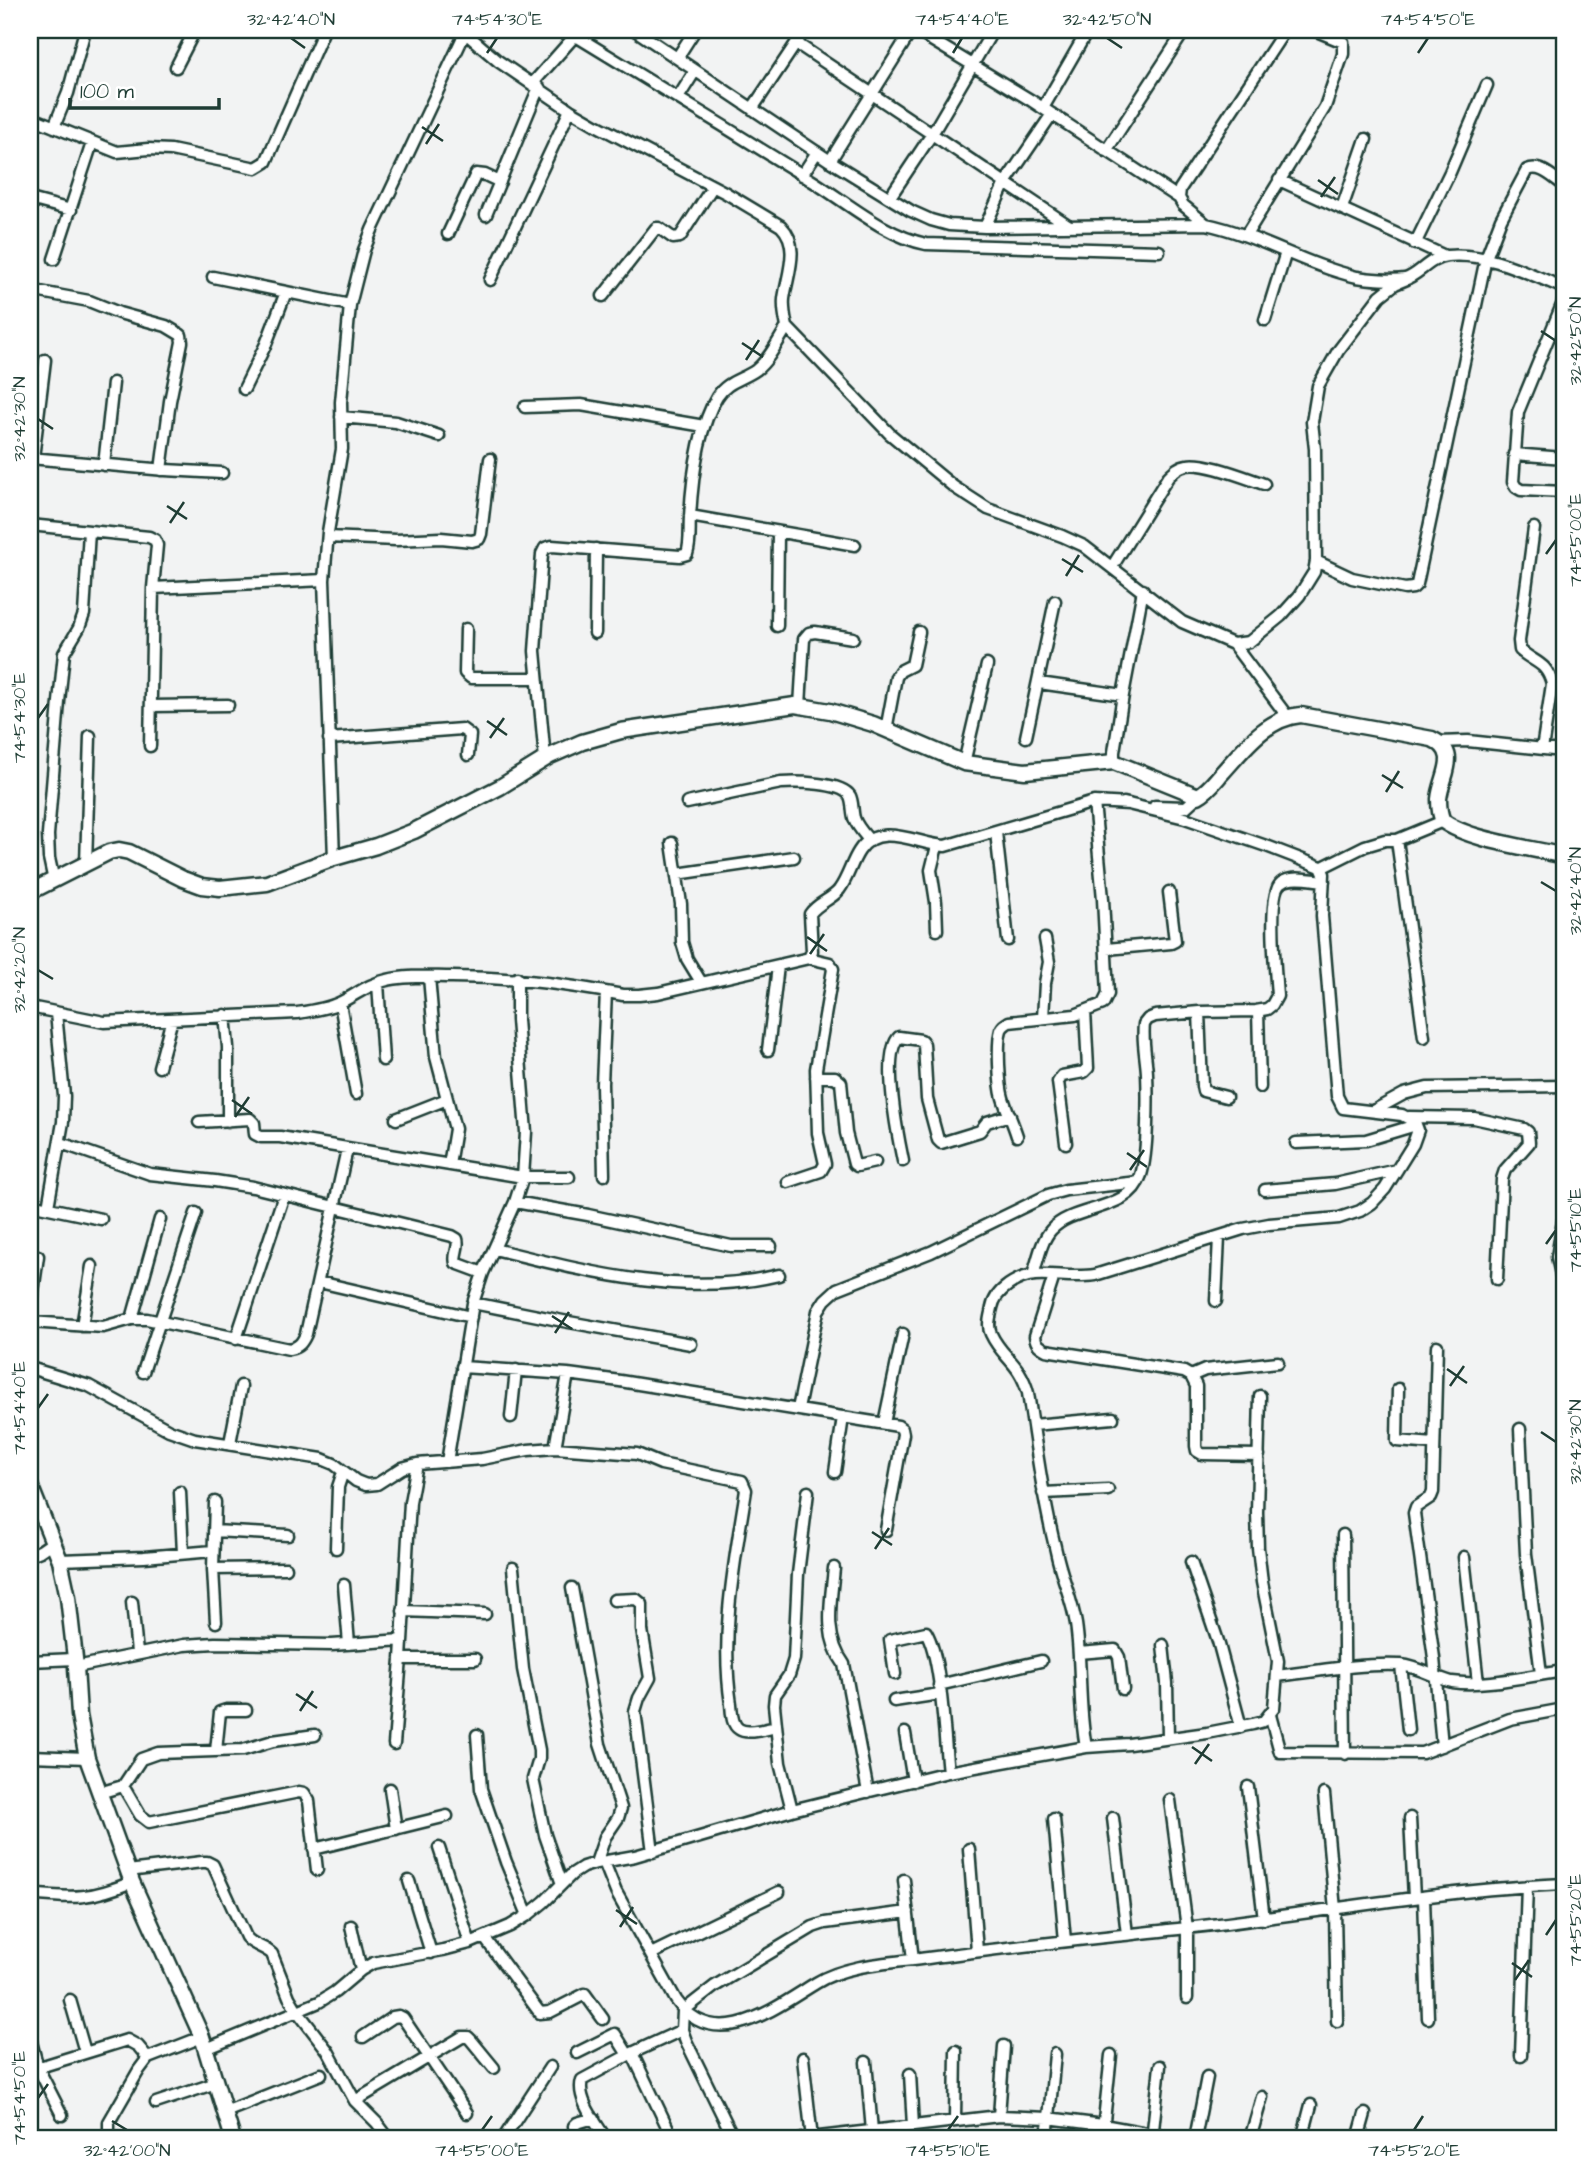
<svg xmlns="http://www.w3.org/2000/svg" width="1594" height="2169" font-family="'Architects Daughter',sans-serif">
<rect width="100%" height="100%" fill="#f2f3f3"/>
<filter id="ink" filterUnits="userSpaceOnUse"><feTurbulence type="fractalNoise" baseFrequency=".0143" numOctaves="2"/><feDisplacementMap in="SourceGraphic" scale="14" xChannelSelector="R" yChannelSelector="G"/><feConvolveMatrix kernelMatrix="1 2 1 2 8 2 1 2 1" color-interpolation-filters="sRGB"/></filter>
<g filter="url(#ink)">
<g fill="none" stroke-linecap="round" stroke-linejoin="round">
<defs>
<path id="street" d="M462,30L498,61L570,110L596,125L726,193L781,226C801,246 787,275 784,299C783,309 785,317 787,327L890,434L954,487L988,509L1062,536L1084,546L1182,622L1233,644L1249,642L1281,616L1299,596L1314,572L1316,561L1315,449L1312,422L1318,386L1338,351L1380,296L1395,284L1407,279
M635,30L830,161L911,211L931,220L949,225L985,227L1206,224C1258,235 1305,265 1357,277C1368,279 1394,281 1405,279C1418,276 1429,258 1447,256C1488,252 1527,273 1564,288
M915,30L1032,101L1179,198L1183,205L1206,224
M576,36C655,84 735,133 814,182C849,204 886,236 926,244L1159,251
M796,43L1068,225
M677,58L695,30
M176,67L195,30
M533,83L580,30
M678,98L695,71
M1043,108L1088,30
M752,109L805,30
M30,117L117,152L148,149L171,150L256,168L266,162L324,30
M54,127L68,93L85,30
M1106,151L1185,30
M830,161L912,30
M802,175L817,152
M1279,180L1445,256
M890,197L932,134L993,30
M1179,198L1180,189L1285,30
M30,199L71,210
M1342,208L1366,139
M486,215L539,87
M985,227L1005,183L1052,114
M448,234L476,174L485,175L500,182
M1246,235L1325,107L1343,54V42L1314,30
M1415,244L1450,172L1487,85
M54,259L92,143
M213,277L350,305
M490,280L570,110
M30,290L89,301L119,313L166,326L181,335L182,342L170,401L161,470
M603,296L656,228H659L673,238L680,237L713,186
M1564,300L1518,412L1513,482L1516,487L1521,490L1564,492
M1265,320L1286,252
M244,389L266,344L286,292
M525,407L581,405L704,426
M341,417L396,422L439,436
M1514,454L1564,458
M30,458L165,470L222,473
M33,458L45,360
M104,465L113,383
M690,516L855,545
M30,525L149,537L155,540L157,545L153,588L150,746
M1534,528L1519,641L1520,650C1534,663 1547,662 1552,684L1542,749
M328,537L396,540L441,538L472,541L479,539L481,534L490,459
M1316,561L1352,578L1405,589L1413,588L1417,584L1486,258L1501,219L1527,170C1541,164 1553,178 1564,185
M1112,567L1168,477C1174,471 1179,466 1187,465C1204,461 1246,478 1264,484
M153,588L324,580
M777,626L778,532
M466,629L465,673L471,678H537
M595,633L596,549
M1233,644L1287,716
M1039,683L1123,695
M151,706L228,705
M800,706L804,639L809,633L815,632L853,638
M886,730L896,677L900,671L912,665L919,632
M1026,737L1055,601
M329,739L462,729L470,735L468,755
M1438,742L1468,741L1553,750H1564
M545,759L535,651L542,554L545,548L552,546L680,556L687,554C691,542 689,529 690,517C692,481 698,428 717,397C727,381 742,380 756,370C769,360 778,341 787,327
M1114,762V752L1123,695L1143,590
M964,763L987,665
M687,803L781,783C796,782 842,782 850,796C853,802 852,811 854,818C857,827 864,834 870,841
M1155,806L1186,807L1198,796
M996,832L1008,940
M1397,840L1424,1037
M672,843L681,904L682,942L687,959L701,982
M937,846L931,870L936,902L937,930
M334,858L324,580L328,532L342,449L341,402L350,305L364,250L372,230L465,33
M86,864L90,736
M1321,868L1365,846L1385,840H1397L1443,821
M677,874L794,857
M54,881L49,858L48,835L59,702L64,653L79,628L84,614L89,531
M1107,949L1171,943L1175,941L1169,892
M429,977L436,1057L455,1129L449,1165
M378,983L383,1060
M340,1003L356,1094
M30,1007L104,1022L297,1013C311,1011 326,1009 339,1003C356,995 368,984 387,980C408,975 431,977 452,977C513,977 563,984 623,995H639L658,993L809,958L812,951L810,914C817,903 831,900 839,890C848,878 851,863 859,851C879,820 919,845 945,846L1094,802L1129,804
M1258,1011L1260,1087
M1199,1012L1202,1086L1203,1091L1226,1097
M225,1015L228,1047V1121
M1043,1018L1045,983L1049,962L1045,939
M768,1050L778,966
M159,1067L172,1019
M816,1077H835L841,1082L846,1133L854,1164L857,1166L875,1162
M1373,1111L1404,1094L1427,1088L1564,1086
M1409,1117L1474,1118L1524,1129L1528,1132L1529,1143L1505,1170L1502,1179L1497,1279
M396,1119L447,1099
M199,1122L250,1119L254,1123L255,1134L261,1137H280L523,1177H569
M1017,1136C1013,1123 1007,1111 1003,1098C999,1085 997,1043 1001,1030C1003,1025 1005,1025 1009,1022L1075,1015L1103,1004L1108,994L1103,899L1094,802
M61,1143L150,1174L215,1181L253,1187L452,1236L457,1239C460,1247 453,1255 456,1263L483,1273
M1066,1143L1058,1082L1062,1076L1084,1072L1088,1068L1085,1011
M1296,1143L1366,1140L1416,1125
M903,1161C898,1137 881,1054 899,1037L921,1040L924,1044L927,1099L938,1140L941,1143L980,1131L987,1122L1010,1115
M604,1175L602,1084L606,992
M788,1182L821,1171L825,1164L818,1133L816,1069L833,969L830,963L809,958
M1265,1190L1335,1184L1397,1170
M515,1202L588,1215L731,1246H771
M30,1204L101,1219
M48,1207L63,1122L64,1096L56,1013
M1564,1215L1557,1257L1564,1288
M494,1249C588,1272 683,1298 779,1275
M1033,1275C1038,1260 1041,1241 1051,1230C1074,1204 1129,1213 1141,1175C1148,1152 1148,1098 1147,1073C1146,1057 1142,1040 1144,1024L1148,1019L1155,1016L1199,1012L1256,1011L1267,1009L1272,1005L1277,996C1276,977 1267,893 1281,883C1291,875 1312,880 1324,881
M1054,1276L1035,1336C1036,1344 1039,1346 1046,1350L1184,1372L1191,1376L1196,1386V1446L1197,1451L1202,1454L1259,1455
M319,1282L471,1317
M1216,1301L1219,1237
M473,1303L563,1321L691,1344
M132,1319L160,1219
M30,1322L103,1327L132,1319H147L289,1349C299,1347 302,1343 306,1334L347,1149
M31,1322L33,1292L38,1256
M82,1326L92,1266
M236,1339L284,1195
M1437,1346L1433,1492L1431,1497L1416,1507L1414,1513L1434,1658L1442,1746
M462,1367L568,1374L620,1381L898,1426L902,1429L903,1434L886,1530
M30,1368L89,1386L169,1430L195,1439L322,1459L334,1464L356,1481L366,1485L377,1484L402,1468L417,1464L482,1459L528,1450L555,1448L637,1454L661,1464L742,1481L746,1490C735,1560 720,1633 731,1704C732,1712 731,1724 739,1729C747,1735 766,1729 776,1727
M143,1372L196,1213
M1191,1376L1205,1370L1278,1362
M1398,1389L1397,1441L1434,1444
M798,1409L818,1311L825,1300L837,1289L931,1252L1048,1195L1066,1190L1138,1182
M511,1417L516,1370
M884,1423L903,1334
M1033,1425L1113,1418
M1520,1429L1526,1554L1541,1674
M230,1443L241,1386
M555,1448L568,1374
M447,1462L473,1303L483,1273L515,1202L523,1177L526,1132L517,1020V978
M835,1472L843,1417
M180,1492L183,1553
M1043,1493L1108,1490
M215,1502L213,1569L216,1622
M214,1531L288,1535
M1343,1535L1345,1754
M336,1548L338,1487L343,1472
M30,1555L40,1551L53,1542
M1464,1557L1478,1683
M60,1560L144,1557L213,1551
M1191,1562L1218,1641L1241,1727
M513,1568L523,1669L539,1750V1759L533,1779L545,1835L562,1884
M834,1568C831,1602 823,1636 844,1664L868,1792
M213,1569L286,1568
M344,1585L349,1644
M572,1588L600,1744L621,1808L618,1818L605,1837L596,1863
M614,1600L636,1599L642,1604V1630L650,1678L639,1698L635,1711L653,1852
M132,1602L137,1653
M403,1611L485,1614
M1163,1645L1167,1683L1168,1738
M1079,1653L1115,1650L1119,1657L1123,1689
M401,1659H475
M30,1661L75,1659
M1401,1665L1408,1730
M76,1667L184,1645L215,1643L332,1645L402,1640
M895,1674L890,1640L926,1632C942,1659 944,1738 948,1772
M1278,1676C1318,1671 1361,1663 1401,1665C1420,1667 1435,1678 1452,1682C1484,1687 1532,1675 1564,1671
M939,1685L1041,1661
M894,1701L940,1694
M1270,1715L1280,1752L1422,1753L1510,1719L1564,1709
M905,1733L913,1781
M477,1735L481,1789L506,1862L528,1915
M394,1744L401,1659L410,1502L417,1464
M1086,1747C1078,1706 1082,1665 1076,1624C1072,1599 1061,1576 1056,1551C1043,1499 1036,1446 1028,1393C1020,1362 1002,1358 991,1334C987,1326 990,1317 992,1308C995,1290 1018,1276 1036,1275C1055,1274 1075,1278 1095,1275L1243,1229L1269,1224L1339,1218L1360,1211L1372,1203L1385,1189L1413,1144L1418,1130L1415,1122L1402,1115L1343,1108L1337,1096L1322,916L1324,874L1321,867L1269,847L1185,818L1124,803
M216,1751L220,1712L226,1710H246
M30,1756L87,1758
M123,1786L140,1815L149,1822L299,1792L304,1793L309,1801L317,1870
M1248,1787L1264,1919
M390,1789L396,1829
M99,1793L123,1786L141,1759L158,1753L243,1750L273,1741L315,1735
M1324,1794L1335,1909L1337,2021
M1170,1800L1187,1928V1998
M792,1810L780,1763L774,1705L775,1695L789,1675L794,1659L798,1574L808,1492
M1113,1818L1127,1934
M1410,1818L1414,1898
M1054,1819L1065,1941
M439,1848L470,1943
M314,1849L447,1816
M969,1849L977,1951
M604,1862L616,1892L676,2000C715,2055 775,2008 816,1983C847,1964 892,1963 928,1958C1014,1946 1100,1938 1186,1928C1312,1914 1437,1890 1564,1884
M128,1871L202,1862H207L213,1865L246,1937C253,1946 264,1946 272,1954L289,1997L298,2012L328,2051L355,2101L377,2123L389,2139
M904,1880L913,1960
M409,1881L431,1953
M30,1894C74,1899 91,1899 132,1882
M1424,1897L1428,2018
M351,1926L361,1970
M484,1937L540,2013L550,2012L585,1994L603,2019
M651,1954L779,1892
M70,2000L85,2052
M363,2037L393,2017L399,2016L403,2018L467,2113
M30,2038L38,2068L62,2115
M206,2049L319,2002L335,1992L361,1970L373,1963L443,1950L470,1943L510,1926L528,1915L544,1902L572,1874L583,1867L596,1863L635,1856L792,1810L948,1772L1086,1747L1129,1744L1207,1733L1253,1724L1264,1721L1274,1708L1278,1661L1262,1582L1258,1548L1257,1512L1260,1396
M577,2053L615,2034L628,2055
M632,2053L673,2139
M1521,2056L1527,1886
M803,2058L812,2139
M866,2062L872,2131
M30,2070L127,2040L138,2046L148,2058
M910,2074L913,2126
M355,2101L462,2037H468L471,2040L494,2068
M156,2103L216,2083
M225,2112L321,2074
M999,2116L1004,2046
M955,2119L956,2051
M109,2139V2122L139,2070L148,2058L202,2037
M503,2139L550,2067
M576,2139L574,2126L577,2123L594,2118
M606,2139C597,2124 576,2099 582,2080L632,2053L682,2030
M734,2139L686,2041L682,2030L683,2011L715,1986L813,1927L825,1923L908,1912
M802,2139L999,2116L1048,2118L1103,2125L1179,2139
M1047,2139L1055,2054
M1102,2139L1111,2055
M1152,2139L1160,2066
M1195,2139L1207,2077
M1250,2139L1262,2097
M1302,2139L1311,2105
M1358,2139L1365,2114"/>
<path id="secondary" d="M30,892L109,852L119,850L129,852L183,879L202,886L220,888L267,883L334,858L376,846L414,831L500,787L550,756L582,742L621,731L795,705L830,711L873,724L964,763L1025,771L1114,762L1198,796C1208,791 1215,781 1222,773C1244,749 1266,718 1301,715L1432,739C1462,753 1441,776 1439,799C1439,806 1440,815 1443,821C1468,840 1532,848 1564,856
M30,1485L60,1560L68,1597L76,1667L79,1715L87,1758L132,1882L202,2037L233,2139"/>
</defs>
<use href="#street" stroke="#1f3d34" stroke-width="15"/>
<use href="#secondary" stroke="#1f3d34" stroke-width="19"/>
<use href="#street" stroke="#fff" stroke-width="10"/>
<use href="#secondary" stroke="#fff" stroke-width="14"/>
</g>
</g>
<path fill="none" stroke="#1f3d34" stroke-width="2.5" d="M291,38L305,48M1107,38L1122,48M487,53L497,38M953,53L962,38M1418,53L1428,38M422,127L443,141M426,144L439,124M1318,180L1338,194M1321,197L1335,177M1541,331L1556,341M742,343L763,357M746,360L759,340M38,419L53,429M167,506L187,519M170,523L184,502M1546,554L1556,540M1062,559L1083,572M1066,576L1079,555M38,718L48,704M487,721L507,735M490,738L504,718M1382,775L1403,788M1386,792L1399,771M1541,882L1556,891M807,937L827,951M810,954L824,934M38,970L53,979M232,1100L252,1114M235,1117L249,1097M1127,1153L1147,1167M1130,1170L1144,1150M1546,1244L1556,1230M552,1316L572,1329M555,1333L569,1312M1447,1369L1467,1383M1450,1386L1464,1366M38,1408L48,1394M1541,1432L1556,1442M872,1532L892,1545M875,1549L889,1528M296,1694L317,1708M300,1711L313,1691M1192,1747L1212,1761M1195,1764L1209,1744M616,1910L637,1924M620,1927L633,1907M1546,1935L1556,1920M1512,1963L1532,1977M1515,1980L1529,1960M38,2098L48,2084M112,2121L127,2130M482,2130L492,2116M948,2130L958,2116M1414,2130L1423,2116"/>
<rect width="1594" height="2169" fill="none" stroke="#fff" stroke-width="77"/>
<path d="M70 98v10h149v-10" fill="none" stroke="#1f3d34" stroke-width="3.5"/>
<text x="80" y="98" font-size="21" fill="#1f3d34" stroke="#ffffff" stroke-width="5" paint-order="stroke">100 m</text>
<rect x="38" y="38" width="1518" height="2092" fill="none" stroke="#1f3d34" stroke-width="2.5"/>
<g font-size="18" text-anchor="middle" fill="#1f3d34">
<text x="291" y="25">32°42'40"N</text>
<text x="497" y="25">74°54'30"E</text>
<text x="962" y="25">74°54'40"E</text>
<text x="1107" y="25">32°42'50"N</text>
<text x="1428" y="25">74°54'50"E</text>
<text transform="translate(1575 341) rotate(-90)" y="6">32°42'50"N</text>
<text transform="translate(19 419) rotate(-90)" y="6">32°42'30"N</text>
<text transform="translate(1575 540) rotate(-90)" y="6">74°55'00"E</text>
<text transform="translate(19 718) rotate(-90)" y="6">74°54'30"E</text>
<text transform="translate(1575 891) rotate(-90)" y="6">32°42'40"N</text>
<text transform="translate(19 970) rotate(-90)" y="6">32°42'20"N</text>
<text transform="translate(1575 1230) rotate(-90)" y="6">74°55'10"E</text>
<text transform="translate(19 1408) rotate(-90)" y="6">74°54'40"E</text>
<text transform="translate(1575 1442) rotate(-90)" y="6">32°42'30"N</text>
<text transform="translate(1575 1920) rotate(-90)" y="6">74°55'20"E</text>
<text transform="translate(19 2098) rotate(-90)" y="6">74°54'50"E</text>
<text x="127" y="2156">32°42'00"N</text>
<text x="482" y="2156">74°55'00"E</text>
<text x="948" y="2156">74°55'10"E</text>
<text x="1414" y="2156">74°55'20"E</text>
</g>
</svg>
